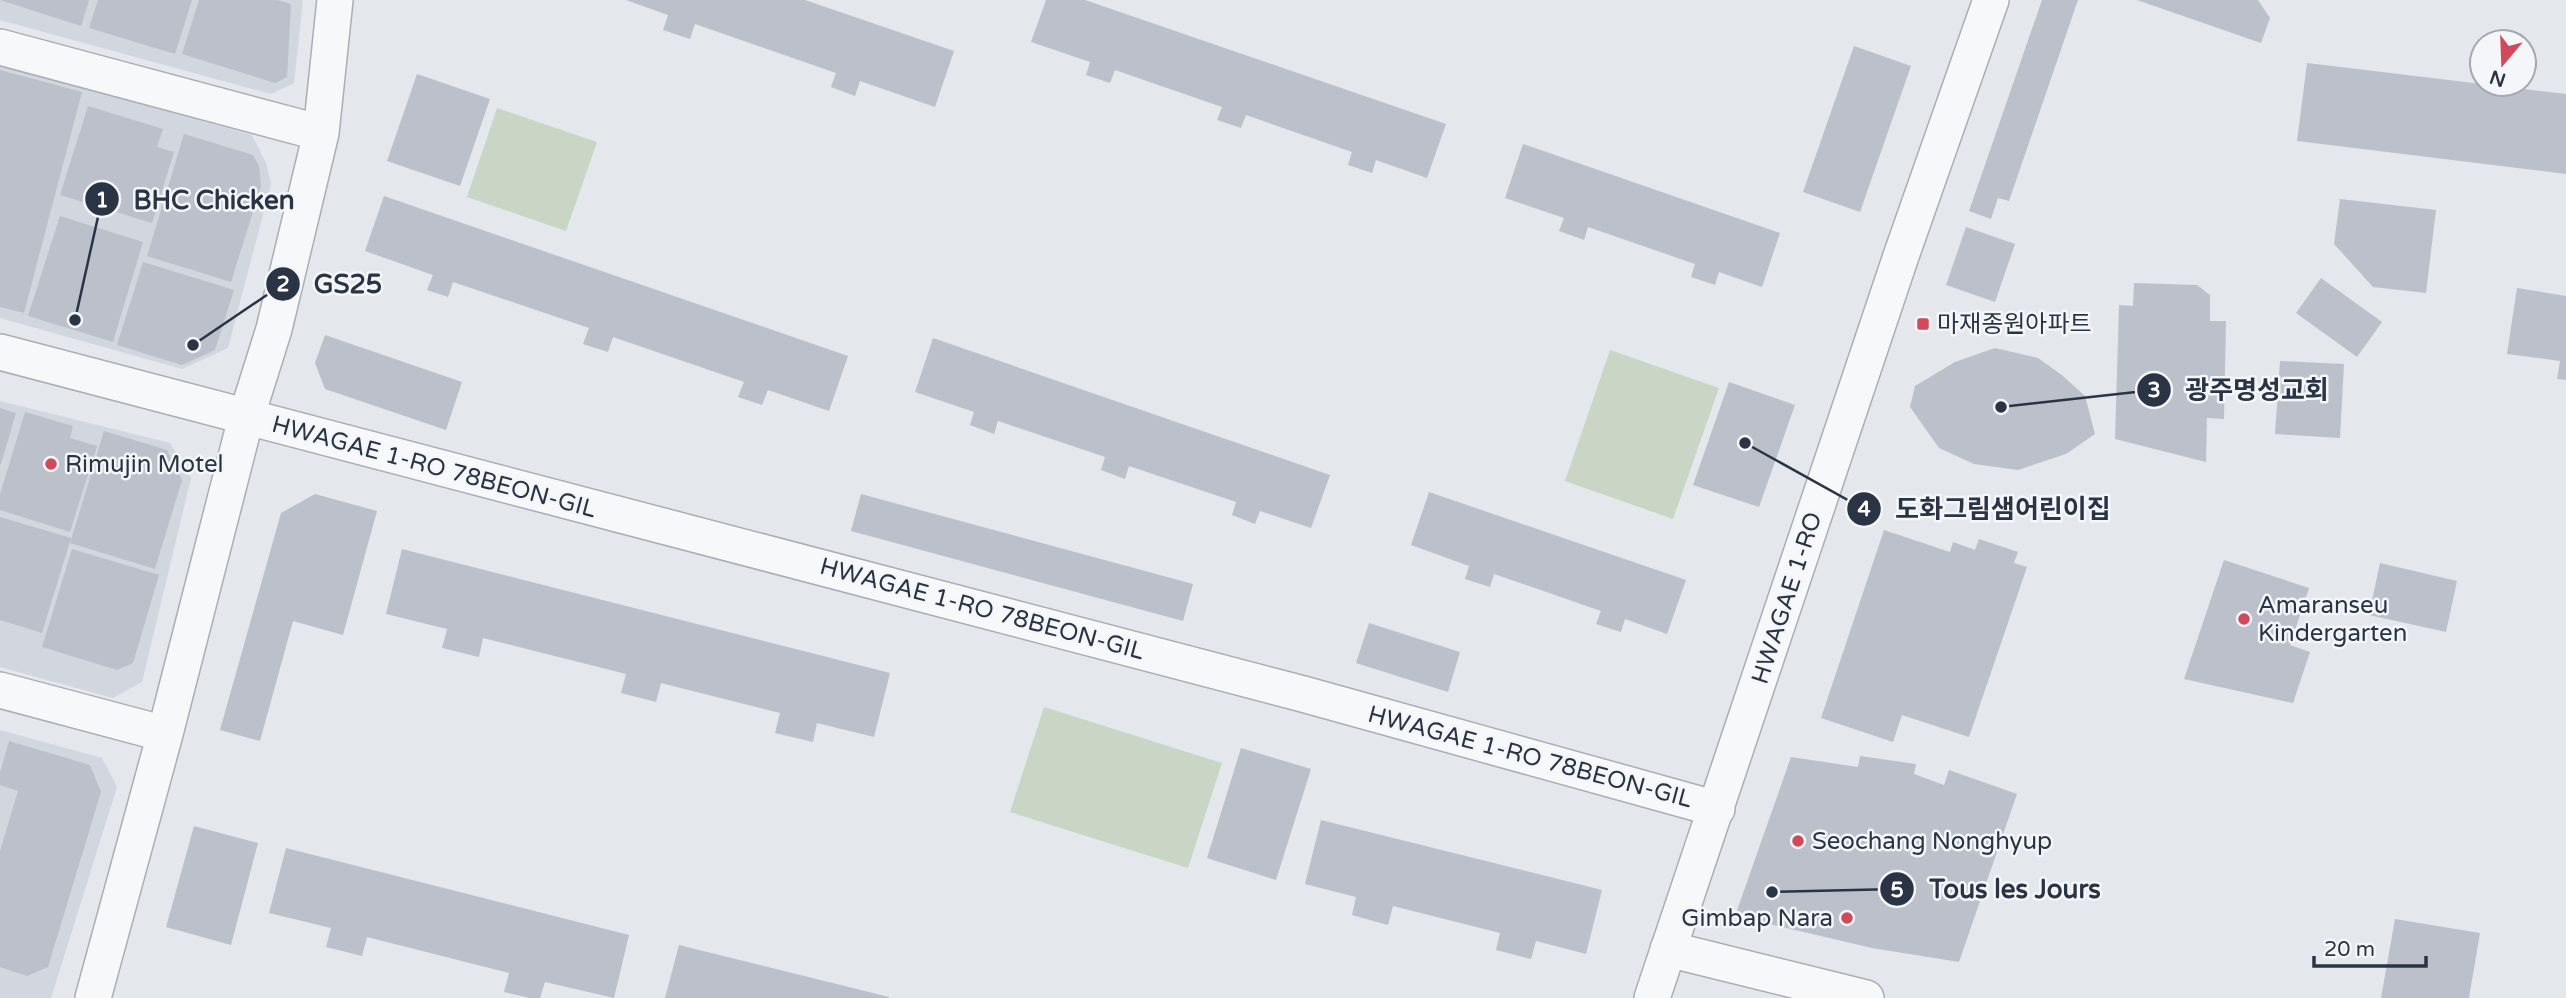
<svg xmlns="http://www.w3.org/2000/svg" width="2566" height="998" font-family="'Varela Round','Noto Sans KR',sans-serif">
<rect width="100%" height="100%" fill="#e4e7ec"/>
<path fill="#d2d6de" d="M0,0H303L294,83L271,94L0,20Z
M0,64L252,135L266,163L271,184L228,348L182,369L0,318Z
M0,401L170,443L191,478L142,682L113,698L0,667Z
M0,730L102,758L117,787L51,998H0Z"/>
<path fill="#c9d6c5" d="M497,108L597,142L566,231L467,197Z
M1610,350L1719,388L1673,519L1565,481Z
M1044,707L1222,763L1188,868L1010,812Z"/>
<path fill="#bbc0ca" d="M0,0H89L81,26Z
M98,0H192L175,54L89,28Z
M199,0H277L291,4L287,77L275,83L182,54Z
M626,0H805L954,51L935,107L860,81L855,96L831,87L836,73L695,24L690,39L663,30L668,15Z
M1046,0H1085L1446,124L1427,178L1376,160L1372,173L1348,165L1352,152L1246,115L1241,128L1217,120L1222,107L1115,70L1110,83L1086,75L1090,62L1031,42Z
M2042,0H2078L2009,201L1998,198L1991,219L1969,211Z
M2137,0H2258L2270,18L2261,43Z
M1854,46L1911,66L1860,212L1803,192Z
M2307,63L2566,94V174L2297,141Z
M0,70L82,92L24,313L0,307Z
M417,74L490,99L460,186L387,161Z
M88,106L163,129L157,147L174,152L152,223L60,195Z
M184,134L253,155L259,166L261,186L231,282L147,256Z
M1523,144L1780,233L1762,287L1719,272L1715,285L1691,277L1695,264L1588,227L1584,240L1559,231L1564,218L1505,198Z
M384,196L848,356L829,411L768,390L762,405L738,397L744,382L613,337L608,352L583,344L589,328L453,282L448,297L427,290L433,275L365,251Z
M2340,199L2436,210L2426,293L2373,287L2334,244Z
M60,216L143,242L113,342L28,316Z
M1966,227L2015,244L1995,302L1946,285Z
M143,262L234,290L215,350L182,365L117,345Z
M2321,278L2382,322L2357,357L2296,313Z
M2134,283L2197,285L2210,295V321H2226L2224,419L2207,418L2206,462L2115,439L2119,305L2133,306Z
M2517,288L2566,296V380L2557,379L2560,361L2507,354Z
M325,335L462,382L446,430L325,389L315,363Z
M933,338L1330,475L1311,528L1260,511L1255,524L1232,515L1236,502L1129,466L1125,479L1101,470L1105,457L998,421L994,434L970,425L974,412L915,392Z
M1995,348L2038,358L2063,376L2085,396L2095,434L2066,454L2018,470L1974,464L1939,448L1910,407L1915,386L1955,362Z
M2280,361L2344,364L2340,438L2275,434Z
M1729,382L1795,405L1759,507L1693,485Z
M0,408L16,413L1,464H0Z
M25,412L73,426L70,438L97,446L70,532L0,510V494Z
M104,431L167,450L182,480L155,569L70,543Z
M1429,492L1686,580L1667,634L1625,619L1621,632L1596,624L1601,611L1494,574L1490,587L1465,579L1469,566L1411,545Z
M315,494L377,511L343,635L293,621L260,741L220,730L281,513Z
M861,494L1193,584L1183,621L851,531Z
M0,517L71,538L42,633L0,620Z
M1884,530L1950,552L1953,542L1975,550L1979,539L2018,552L2014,563L2027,567L1969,737L1902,715L1893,742L1821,718Z
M72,549L159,575L133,663L117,670L42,647Z
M402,549L890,673L874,737L817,723L813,742L775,733L780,713L661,683L656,702L621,693L626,674L483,638L479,657L442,648L447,629L386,614Z
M2224,560L2309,588L2290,645L2310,652L2293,703L2184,679Z
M2380,563L2457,581L2446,632L2369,615Z
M1369,623L1460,652L1448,692L1356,663Z
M9,741L90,765L101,792L48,967L27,976L0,967V851L18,791L0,785V773Z
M1241,748L1311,769L1276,880L1207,858Z
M1860,756L1916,764L1914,774L1944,785L1949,770L2017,794L1959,962L1872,948L1735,916L1791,757L1858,767Z
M1321,820L1602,890L1586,954L1536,941L1531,959L1496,950L1500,933L1393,906L1388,925L1352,915L1356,897L1305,884Z
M194,826L258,843L231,945L166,927Z
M286,848L629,935L614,998L545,982L540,998H530L504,992L509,973L367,937L362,956L326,947L331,928L269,913Z
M2395,919L2480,933L2469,998H2381Z
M679,945L889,997V998H665Z"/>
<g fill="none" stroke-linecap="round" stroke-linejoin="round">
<defs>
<path id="minor" d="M0,47L321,133
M0,352L1303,694L1717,809
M0,690L165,734
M1668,949L1866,998
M93,998L165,734L246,418L274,329L321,133L335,0
M1652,998L1901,256L1991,0"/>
</defs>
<use href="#minor" stroke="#a9aeb7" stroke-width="38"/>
<use href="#minor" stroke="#f7f8fa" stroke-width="35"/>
</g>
<g fill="#d1495b" stroke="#f4f6f9" stroke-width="2.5">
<rect x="1916" y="317" width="14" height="14" rx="3.5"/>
<circle cx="51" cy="464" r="7"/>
<circle cx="2244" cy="619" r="7"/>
<circle cx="1798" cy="841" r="7"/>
<circle cx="1847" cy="918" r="7"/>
</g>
<g text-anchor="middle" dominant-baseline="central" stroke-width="5" stroke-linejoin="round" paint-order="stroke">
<g font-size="24" fill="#2b3445" stroke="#f4f6f9" text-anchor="start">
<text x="1937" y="324">마재종원아파트</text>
<text x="65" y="464">Rimujin Motel</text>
<text x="2258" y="605">Amaranseu<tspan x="2258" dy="28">Kindergarten</tspan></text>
<text x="1812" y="841">Seochang Nonghyup</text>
<text x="1833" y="918" text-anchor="end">Gimbap Nara</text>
</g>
<g font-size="24" fill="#2b3445" stroke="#f4f6f9">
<text transform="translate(434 467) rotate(15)">HWAGAE 1-RO 78BEON-GIL</text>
<text transform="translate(1787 598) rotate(-72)">HWAGAE 1-RO</text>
<text transform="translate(982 609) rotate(15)">HWAGAE 1-RO 78BEON-GIL</text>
<text transform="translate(1530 757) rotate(15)">HWAGAE 1-RO 78BEON-GIL</text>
</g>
</g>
<path fill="none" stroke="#2b3445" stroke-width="2.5" d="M75 320L102 199M193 345L283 284M2001 407L2154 390M1745 443L1864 509M1772 892L1897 889"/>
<g fill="#2b3445" stroke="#f4f6f9" stroke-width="2.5">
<circle cx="75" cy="320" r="7"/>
<circle cx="193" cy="345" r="7"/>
<circle cx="2001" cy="407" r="7"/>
<circle cx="1745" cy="443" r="7"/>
<circle cx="1772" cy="892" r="7"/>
<circle cx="102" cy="199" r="18"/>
<circle cx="283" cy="284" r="18"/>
<circle cx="2154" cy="390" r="18"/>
<circle cx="1864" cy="509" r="18"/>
<circle cx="1897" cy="889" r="18"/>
</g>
<g font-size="21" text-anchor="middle" font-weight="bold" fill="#fff">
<text x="102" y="207">1</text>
<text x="283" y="291">2</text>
<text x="2154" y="397">3</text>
<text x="1864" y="516">4</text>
<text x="1897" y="897">5</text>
</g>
<g font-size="26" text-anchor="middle" font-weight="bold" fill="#2b3445" stroke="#f4f6f9" stroke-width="5" stroke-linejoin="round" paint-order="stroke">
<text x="214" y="209">BHC Chicken</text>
<text x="348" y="293">GS25</text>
<text x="2257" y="399">광주명성교회</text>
<text x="2003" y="518">도화그림샘어린이집</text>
<text x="2015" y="898">Tous les Jours</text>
</g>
<g transform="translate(2503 63) rotate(199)"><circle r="33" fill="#f4f6f9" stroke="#a4a8b1" stroke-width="2"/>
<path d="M0-5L12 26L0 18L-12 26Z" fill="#d1495b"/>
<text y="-10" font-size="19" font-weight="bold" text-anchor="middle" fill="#2b3445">N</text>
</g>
<path d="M2314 956v10h112v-10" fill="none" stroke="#2b3445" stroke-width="3.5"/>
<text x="2324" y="956" font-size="21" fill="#2b3445" stroke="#f4f6f9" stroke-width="5" paint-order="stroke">20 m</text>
</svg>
